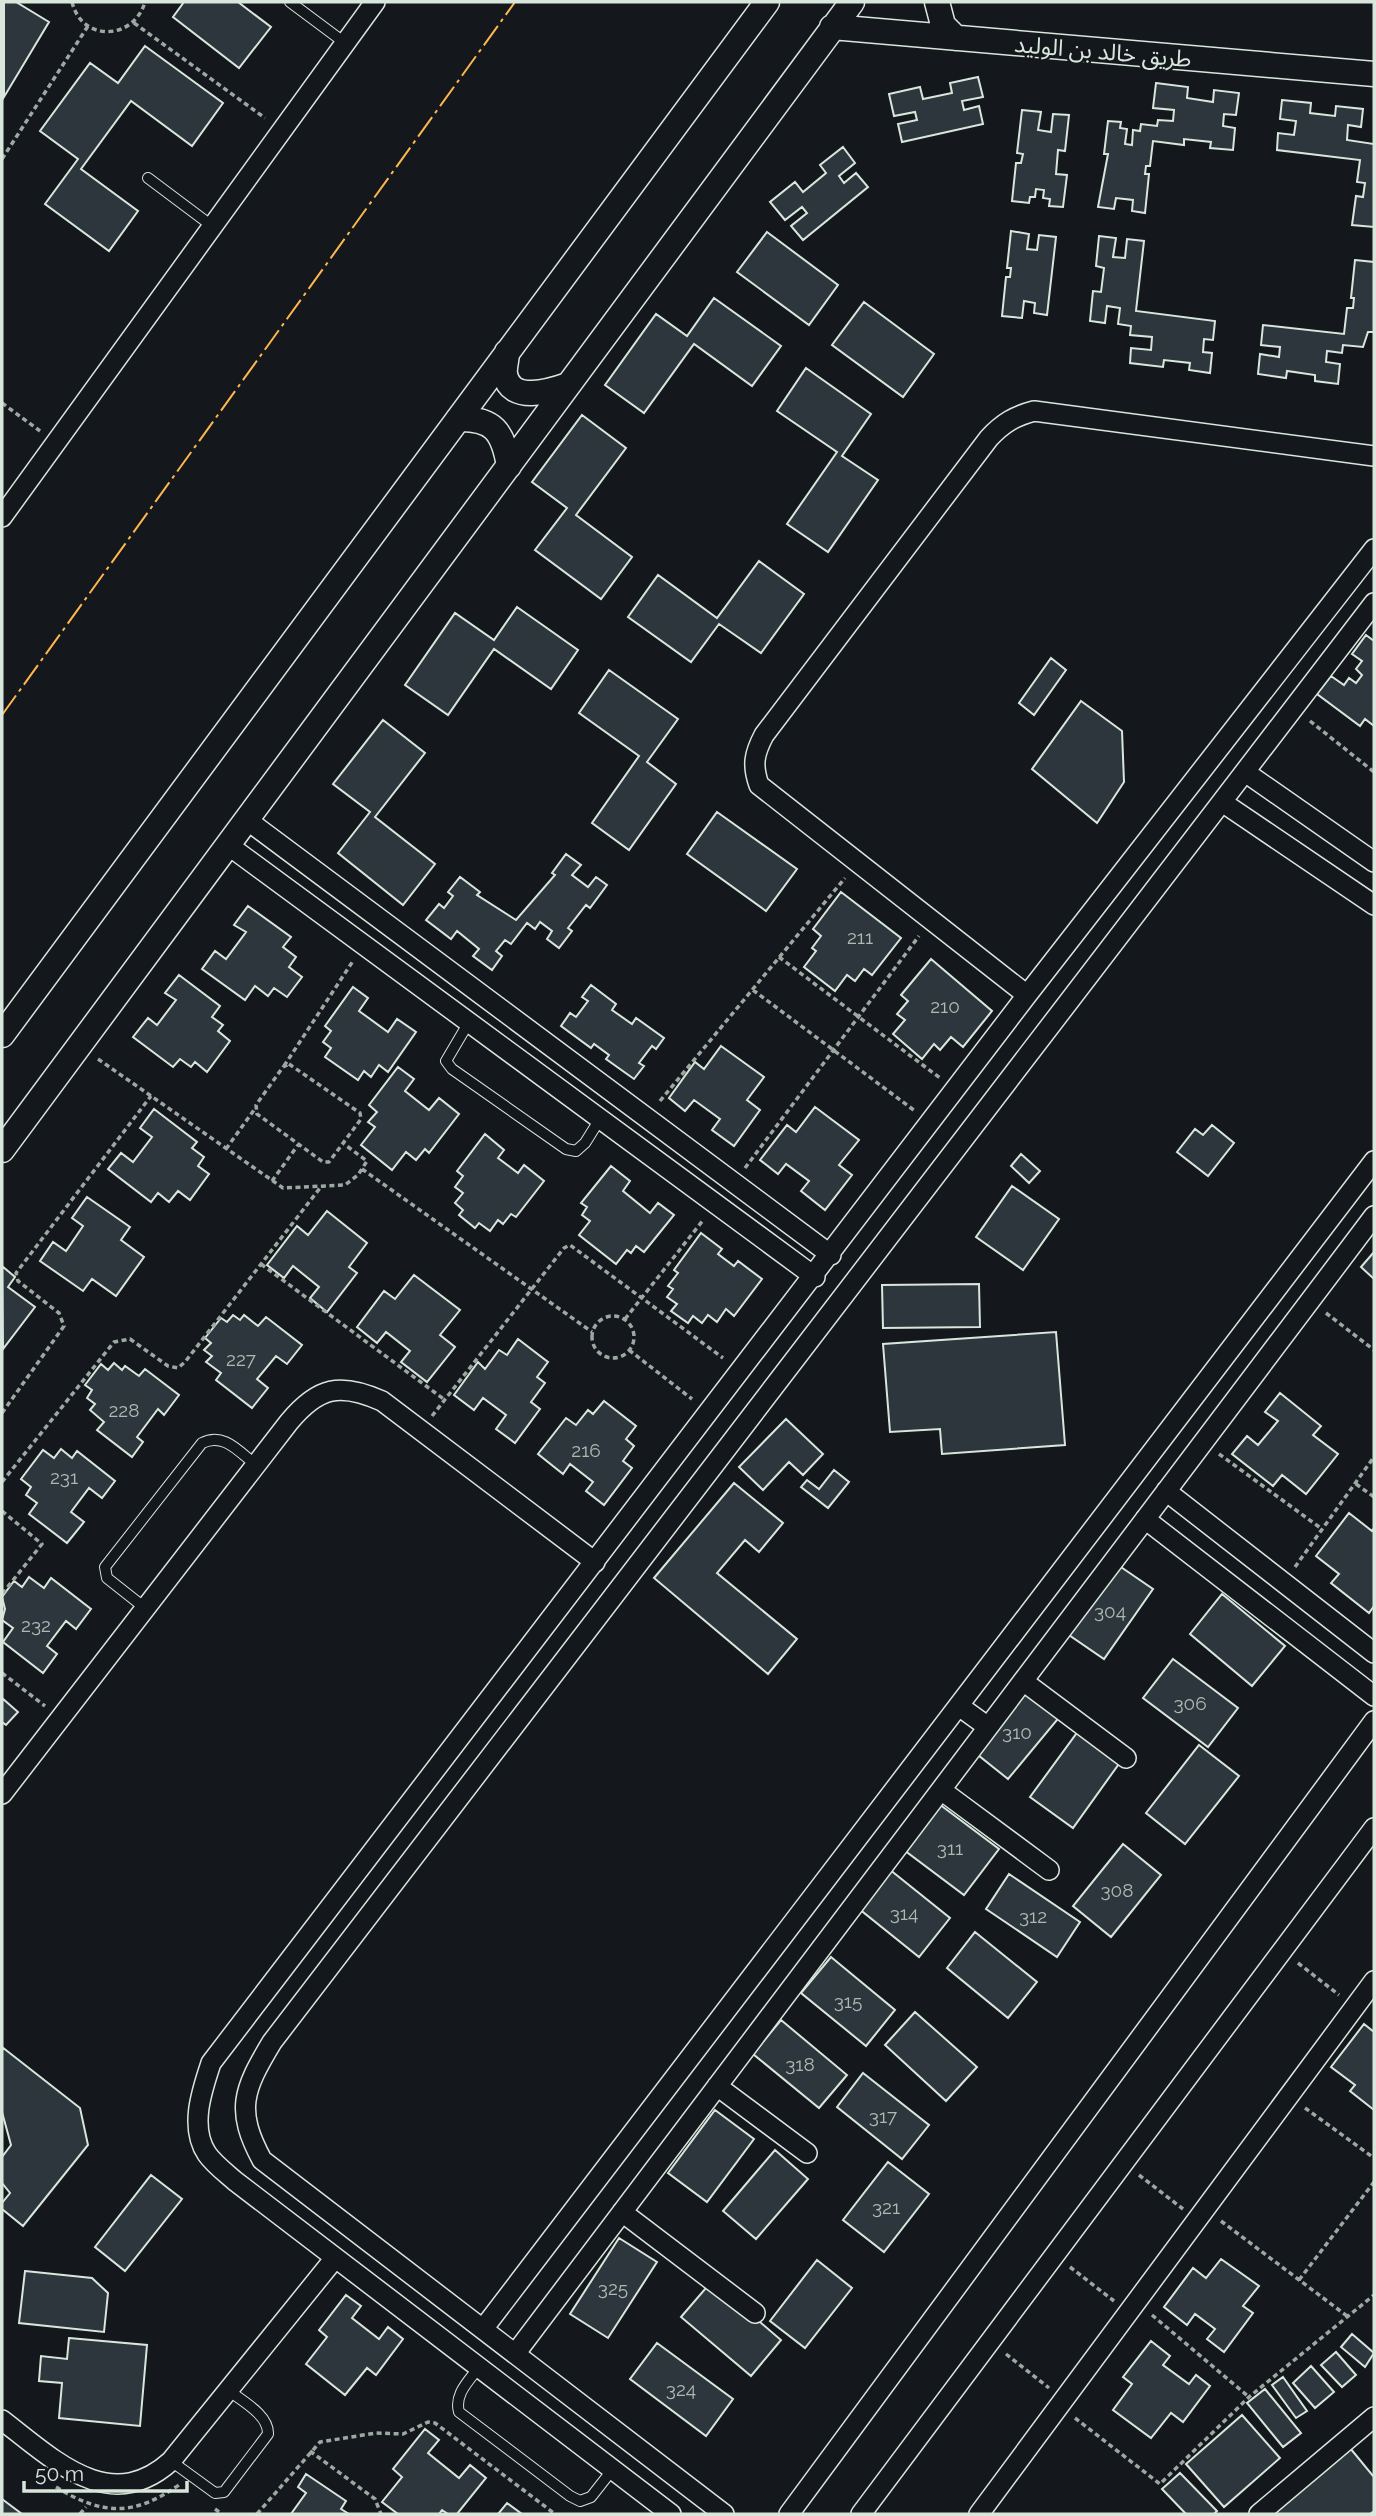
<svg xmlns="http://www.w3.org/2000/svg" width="1376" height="2516" font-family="Raleway,'Noto Sans Arabic',sans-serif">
<rect width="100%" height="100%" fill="#14181c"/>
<path fill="#2c363c" stroke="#d8e6dc" stroke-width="2" d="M4,2H16L49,22L4,97Z
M184,2H238L271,27L239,68L173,17Z
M145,46L223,103L192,146L131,101L81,169L138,211L109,251L45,204L78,159L40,131L90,63L118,83Z
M978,77L983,97L962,101L964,110L979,106L983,124L902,142L898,124L917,120L915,112L894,116L889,94L920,87L923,99L952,93L950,83Z
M1156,83L1188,87L1187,98L1213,102L1214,90L1239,93L1236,115L1224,114L1223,126L1235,128L1233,150L1210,148L1211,142L1184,139V145L1153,141L1150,166H1146L1145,174H1149L1145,213L1132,211L1133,200L1116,198L1114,209L1098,207L1108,154H1104L1108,121L1121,122L1120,128L1127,129L1125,144L1132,145L1133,130L1140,131L1141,124L1157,126L1158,120L1173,121L1174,110L1153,108Z
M1282,100L1311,103L1310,113L1335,116L1336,106L1363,109L1361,127L1348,125L1347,140L1374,144V227L1352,225L1356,196L1363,197L1365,183L1357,182L1360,160L1277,150L1278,133L1294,135L1296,121L1280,119Z
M1022,110L1041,112L1038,130L1051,132L1053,114L1069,115L1065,151L1058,150L1056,174L1067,175L1063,207L1049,206L1050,199L1043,198L1044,190L1036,189L1035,197H1030L1029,203L1012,201L1016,163H1021L1023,154L1017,153Z
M843,147L855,163L839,176L844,183L856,173L868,187L803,240L791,226L807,213L802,207L785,220L770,202L795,182L803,192L826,173L820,165Z
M1011,231L1029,234L1027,249L1037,250L1039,235L1056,237L1047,315L1034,313L1035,303L1024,301L1022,318L1002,316L1006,277H1010L1011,268H1007Z
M767,232L838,285L809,325L737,272Z
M1099,236L1116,238L1113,257L1125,258L1127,239L1144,241L1136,311L1215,321L1213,340L1204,339L1203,352L1212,353L1210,373L1189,370L1190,363L1164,360L1163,367L1130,363L1131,348L1151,350L1152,337L1130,335L1131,326L1118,324L1120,308L1107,306L1105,323L1090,321L1093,291L1101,292L1104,268L1096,266Z
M1355,260L1374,262V332H1368L1363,347L1343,345L1342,353L1327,351L1326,362L1340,364L1338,384L1315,381V375L1287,371L1286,378L1258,374L1260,354L1279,357L1280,347L1261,345L1263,325L1344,334L1347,308H1353L1354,298H1351Z
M714,298L781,346L752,386L694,344L644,413L605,385L656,314L687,336Z
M864,302L934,354L903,397L832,345Z
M806,368L871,414L842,456L878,480L828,552L787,524L837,452L777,411Z
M582,415L626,448L576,515L632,557L601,599L535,550L567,508L532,482Z
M759,561L804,594L761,653L719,624L691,662L628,617L658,575L717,618Z
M517,607L578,650L551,689L494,649L448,715L405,685L455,613L494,640Z
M1366,635L1374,641V726L1365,719L1360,726L1317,694L1331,676L1344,685L1349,678L1356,683L1362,675L1356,669L1362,661L1352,654Z
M1051,658L1066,670L1034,715L1019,703Z
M609,670L678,719L647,762L676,784L629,850L592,823L639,756L579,713Z
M1081,701L1122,731L1124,782L1097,823L1032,769Z
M383,720L425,753L375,817L435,864L403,905L338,853L370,812L333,784Z
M717,812L797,869L766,911L687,854Z
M566,854L581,865L572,875L588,887L596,877L607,885L590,908L586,905L568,928L572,931L559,948L547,939L552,931L540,922L535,929L527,923L511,944L505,940L496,951L502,956L492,970L473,956L479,949L457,931L451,939L426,920L439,904L444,908L453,896L448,892L460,877L480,892L477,895L516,920L555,875L552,873Z
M841,892L901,938L872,975L864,969L855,981L847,975L835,991L804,967L816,951L812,948L821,936L813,929Z
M248,906L291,937L283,947L296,957L289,967L302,977L287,997L274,988L268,996L255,986L245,1000L202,969L215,951L226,959L246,932L234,925Z
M931,959L992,1011L963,1047L951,1037L940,1050L934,1044L922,1059L893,1034L905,1020L897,1014L908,1001L901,995Z
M179,975L220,1006L212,1017L223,1025L218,1031L230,1041L207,1072L195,1062L191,1067L180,1059L173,1067L133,1037L148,1018L157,1025L176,1000L165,993Z
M591,985L616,1004L612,1010L632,1024L636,1018L664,1038L656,1049L652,1046L639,1063L644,1066L634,1079L606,1059L609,1055L594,1044L591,1048L561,1026L570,1013L576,1017L588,1001L582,997Z
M353,987L368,998L359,1011L388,1032L397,1019L416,1032L388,1072L379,1065L371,1077L364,1071L358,1080L325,1057L331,1048L323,1042L331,1031L325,1026Z
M721,1046L764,1077L747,1100L760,1110L734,1146L712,1130L720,1119L694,1100L685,1111L669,1098L695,1062L704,1069Z
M398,1067L414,1079L405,1091L429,1110L439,1098L459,1114L429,1153L425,1149L416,1160L406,1152L392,1170L361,1145L375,1127L368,1122L377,1112L369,1105Z
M815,1107L859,1140L839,1165L852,1175L825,1210L801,1191L809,1181L786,1164L778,1174L760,1160L787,1125L796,1132Z
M154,1109L197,1142L192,1148L204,1157L198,1166L209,1174L190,1200L178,1191L169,1202L158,1193L151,1202L108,1169L121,1153L133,1162L152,1137L140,1128Z
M1212,1125L1234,1143L1208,1176L1177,1152L1195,1129L1203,1135Z
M485,1134L504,1150L498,1158L518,1173L524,1165L544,1181L516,1217L511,1214L503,1224L498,1220L490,1231L479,1223L475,1228L459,1215L463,1210L455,1203L463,1193L455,1187L463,1176L457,1171Z
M1021,1154L1040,1171L1029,1183L1011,1166Z
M611,1166L630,1181L623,1191L650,1213L658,1203L674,1215L644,1252L636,1246L631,1253L627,1250L616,1264L579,1235L590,1221L582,1215L587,1207L581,1203Z
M1012,1186L1059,1219L1023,1270L976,1237Z
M87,1197L130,1227L121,1240L144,1257L116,1296L92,1279L83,1291L40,1261L53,1242L66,1251L83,1226L72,1218Z
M327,1211L367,1243L349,1267L357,1273L327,1312L310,1298L319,1287L293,1266L284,1278L267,1265L297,1226L308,1235Z
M701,1233L722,1249L718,1254L734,1266L738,1261L762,1279L734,1316L726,1309L717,1322L708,1315L702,1323L693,1316L688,1323L671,1311L677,1304L667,1297L673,1289L668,1286L678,1273L674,1270Z
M1374,1252V1279L1361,1267Z
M2,1266L15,1277L8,1287L35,1307L3,1349Z
M414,1275L460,1310L440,1335L455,1347L427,1382L401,1362L410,1351L386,1332L377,1343L357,1327L384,1291L395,1299Z
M979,1284L980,1327L883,1328L882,1285Z
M233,1315L240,1320L244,1315L258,1326L266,1317L302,1345L287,1364L276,1356L257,1379L268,1388L252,1408L216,1380L221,1373L206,1362L212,1356L204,1350L211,1343L205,1338L221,1318L227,1322Z
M1056,1332L1065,1445L942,1454L940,1429L890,1432L883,1344Z
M518,1339L548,1362L537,1377L545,1383L531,1402L540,1409L515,1443L496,1429L506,1415L483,1398L474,1410L454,1395L478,1362L485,1369L499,1350L507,1355Z
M114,1363L122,1370L125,1366L139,1376L145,1369L179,1395L164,1415L158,1409L137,1437L143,1442L132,1457L97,1430L104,1422L90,1410L95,1404L87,1398L92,1390L85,1385L101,1364L108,1370Z
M1280,1393L1321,1426L1313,1435L1338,1454L1306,1494L1282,1475L1273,1486L1232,1454L1247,1436L1258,1445L1278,1421L1265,1412Z
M604,1401L636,1426L626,1439L634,1446L623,1461L632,1468L604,1505L586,1491L593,1482L570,1464L563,1474L538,1454L566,1418L576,1425L588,1410L593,1414Z
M786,1419L823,1454L803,1475L789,1462L763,1490L739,1467Z
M61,1449L72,1458L77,1451L115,1481L102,1498L89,1488L71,1512L84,1522L67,1543L29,1514L37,1503L26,1495L31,1487L21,1479L43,1450L54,1458Z
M834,1470L849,1482L828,1508L801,1487L807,1480L819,1489Z
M734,1483L783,1523L759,1552L745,1540L717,1573L797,1639L768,1674L654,1578Z
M1349,1513L1372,1531L1374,1528V1606L1369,1613L1331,1583L1339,1574L1316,1556Z
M1115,1563L1153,1589L1104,1659L1066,1633Z
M29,1577L44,1588L51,1578L91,1609L76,1629L66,1621L47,1646L57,1654L43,1673L3,1642L13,1628L2,1620L5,1609L2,1597L14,1581L22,1587Z
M1222,1594L1285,1646L1252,1686L1190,1634Z
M1173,1659L1238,1708L1208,1747L1143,1698Z
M1026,1685L1062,1714L1008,1779L973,1751Z
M2,1698L18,1712L6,1725L2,1722Z
M1079,1730L1121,1761L1073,1828L1030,1797Z
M1199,1745L1239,1776L1185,1844L1146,1813Z
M935,1801L999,1849L964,1895L900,1847Z
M1123,1844L1161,1875L1111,1937L1073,1906Z
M889,1869L950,1918L919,1957L858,1908Z
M1009,1874L1080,1922L1057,1957L986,1909Z
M975,1932L1037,1982L1008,2018L947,1968Z
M831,1957L895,2010L866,2046L801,1993Z
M915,2012L977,2067L946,2101L885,2045Z
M781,2020L847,2075L819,2108L753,2054Z
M1364,2024L1374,2032V2110L1350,2091L1355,2085L1331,2067Z
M2,2047L80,2108L88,2145L23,2226L2,2209V2203L10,2193L2,2183V2157L11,2145L2,2112Z
M863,2073L929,2125L902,2159L837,2107Z
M715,2110L754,2139L707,2202L668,2173Z
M775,2150L808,2179L756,2239L723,2211Z
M888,2162L929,2194L884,2252L843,2220Z
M151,2175L182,2199L125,2271L95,2247Z
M619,2238L657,2262L608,2338L570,2314Z
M1221,2259L1259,2286L1243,2306L1253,2313L1224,2352L1207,2339L1215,2329L1195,2314L1187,2325L1164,2307L1193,2268L1206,2278Z
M817,2260L852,2288L805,2348L770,2321Z
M25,2271L92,2278L108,2293L104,2332L19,2323Z
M712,2281L781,2340L751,2376L681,2317Z
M346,2295L361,2306L352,2318L379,2339L388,2327L403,2339L376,2375L367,2368L345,2395L306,2364L327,2337L319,2330Z
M1352,2334L1374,2353L1365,2367L1341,2347Z
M69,2338L147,2345L140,2426L59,2418L62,2383L39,2381L41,2356L67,2359Z
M1151,2341L1170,2356L1163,2365L1189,2384L1196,2375L1210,2386L1183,2422L1171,2413L1151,2438L1113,2410L1132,2384L1123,2377Z
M657,2343L733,2399L706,2436L630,2379Z
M1336,2352L1356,2375L1342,2387L1321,2365Z
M1311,2366L1334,2392L1315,2408L1293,2383Z
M1283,2377L1307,2411L1296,2418L1272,2385Z
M1265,2389L1301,2433L1283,2447L1247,2403Z
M1242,2415L1280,2458L1224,2507L1186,2464Z
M425,2429L439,2440L428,2453L459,2478L470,2465L486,2478L457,2514H448L442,2510L439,2514H398L382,2502L402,2477L393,2469Z
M1350,2448L1374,2477V2511L1370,2514H1273Z
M1180,2473L1217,2511L1214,2514H1186L1162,2489Z
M306,2474L346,2501L341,2509L349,2514H291L306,2493L298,2487Z
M2,2499L22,2514H2Z
M507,2503L522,2514H498Z"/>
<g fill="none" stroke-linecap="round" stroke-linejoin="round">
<defs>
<path id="service" d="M290,2L345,43
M148,178L212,226
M469,1022L446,1061L452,1069L566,1149L576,1151L585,1143L600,1119
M145,1608L107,1578L105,1567L202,1443C224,1432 239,1452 256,1465
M479,2367C469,2381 454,2394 459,2412L570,2496L580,2501L591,2497L613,2469
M171,2461L215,2493L224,2492L268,2434C269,2415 242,2401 228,2390"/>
<path id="minor" d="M2,517L375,2
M1245,772L1374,862
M1222,802L1374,905
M247,820L831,1255
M228,845L815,1277
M1027,995L759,785C752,765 754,754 764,735L989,438C1003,423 1015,416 1034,411L1374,456
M1166,1491L1374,1653
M1145,1519L1374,1696
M1023,1681L1126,1758
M959,1706L988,1727
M941,1790L1049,1870
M2,1794L289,1422C318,1387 340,1382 382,1401L595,1562
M717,2086L807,2153
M622,2212L755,2313
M483,2329L1374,1161
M515,2354L1374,1216
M2,2420C54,2460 110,2516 171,2461L335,2258
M671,2514L235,2181C226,2173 214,2164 207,2154C189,2127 202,2090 211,2063L1027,995L1374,549
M724,2514L262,2160C235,2110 243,2090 272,2042L1374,603
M789,2514L1374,1721
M861,2514L1374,1828
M979,2514L1374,1981
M1259,2514L1374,2417"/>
<path id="tertiary" d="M937,2L943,25L956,38
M832,27L1374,74
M507,352C507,359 504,368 505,374C510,404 551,391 568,385
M458,419C493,418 503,431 509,466
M2,1035L767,2
M2,1150L852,2"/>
</defs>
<use href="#service" stroke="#d8e6dc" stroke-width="12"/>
<use href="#minor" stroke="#d8e6dc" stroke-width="22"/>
<use href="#tertiary" stroke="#d8e6dc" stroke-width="27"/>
<path stroke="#9da8a2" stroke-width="3.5" stroke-dasharray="5 3.5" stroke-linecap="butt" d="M72,2C82,43 134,40 145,2
M134,23L265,118
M2,159L88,26
M2,403L40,431
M1310,721L1374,772
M779,957L940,1078
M753,990L915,1111
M98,1059L283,1188L345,1185L358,1175L367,1161L344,1144
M289,1064L360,1113L361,1119L329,1162H323L257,1114L256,1105L283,1067Z
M284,1066L353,961
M660,1101L845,878
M226,1149L254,1110
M745,1168L919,936
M362,1169L592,1332
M272,1181L298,1145
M261,1264L445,1400
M1326,1313L1374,1350
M592 1337a21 21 0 1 1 42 0a21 21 0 1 1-42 0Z
M625,1319L704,1219
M629,1350L692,1399
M2,1413L64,1326L59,1313L18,1281L16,1273L151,1096
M432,1416L564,1248L570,1245L723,1358
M1219,1454L1322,1529
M2,1482L114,1342L130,1339L168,1366L178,1368L185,1362L320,1188
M1356,1484L1374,1497
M2,1511L42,1544L2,1594
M1295,1567L1374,1457
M2,1673L45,1706
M1298,1963L1339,1995
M1305,2108L1374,2158
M1139,2175L1183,2209
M1221,2221L1347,2316
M1070,2267L1114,2301
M1299,2280L1374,2182
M1152,2315L1249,2397
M1006,2354L1049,2388
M1075,2418L1160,2484L1249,2397L1374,2295
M310,2451L375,2499L381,2514
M56,2487C103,2516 134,2516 179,2485
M215,2509L222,2514
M80,2514L86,2507
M257,2514L320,2442L376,2433L403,2434L428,2422L435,2423L555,2514"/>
<use href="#service" stroke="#14181c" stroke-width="10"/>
<use href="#minor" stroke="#14181c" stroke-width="19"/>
<use href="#tertiary" stroke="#14181c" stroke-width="24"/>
<path stroke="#ffb74d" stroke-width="2" stroke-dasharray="24 5 3.5 5" stroke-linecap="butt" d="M2,715L515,2"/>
</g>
<g text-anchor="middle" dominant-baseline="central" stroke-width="5" stroke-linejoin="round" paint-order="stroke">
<g font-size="19" fill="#adbab4">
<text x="860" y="937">211</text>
<text x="945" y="1006">210</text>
<text x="241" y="1359">227</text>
<text x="124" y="1410">228</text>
<text x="586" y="1450">216</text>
<text x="64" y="1477">231</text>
<text x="1110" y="1611">304</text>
<text x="36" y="1625">232</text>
<text x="1190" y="1703">306</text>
<text x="1017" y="1732">310</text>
<text x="950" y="1848">311</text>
<text x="1117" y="1890">308</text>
<text x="904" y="1913">314</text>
<text x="1033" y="1916">312</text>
<text x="848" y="2001">315</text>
<text x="800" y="2064">318</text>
<text x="883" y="2116">317</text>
<text x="886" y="2207">321</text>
<text x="613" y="2288">325</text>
<text x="681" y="2389">324</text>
</g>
<g font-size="23" fill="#d8e6dc" stroke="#14181c">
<text transform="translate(1103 51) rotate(5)">طريق خالد بن الوليد</text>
</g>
</g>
<rect width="1376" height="2516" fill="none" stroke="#d8e6dc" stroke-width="7"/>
<path d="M24 2481v10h163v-10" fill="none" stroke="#d8e6dc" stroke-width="3.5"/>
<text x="35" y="2481" font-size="21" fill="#d8e6dc" stroke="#14181c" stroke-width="5" paint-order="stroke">50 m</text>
</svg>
